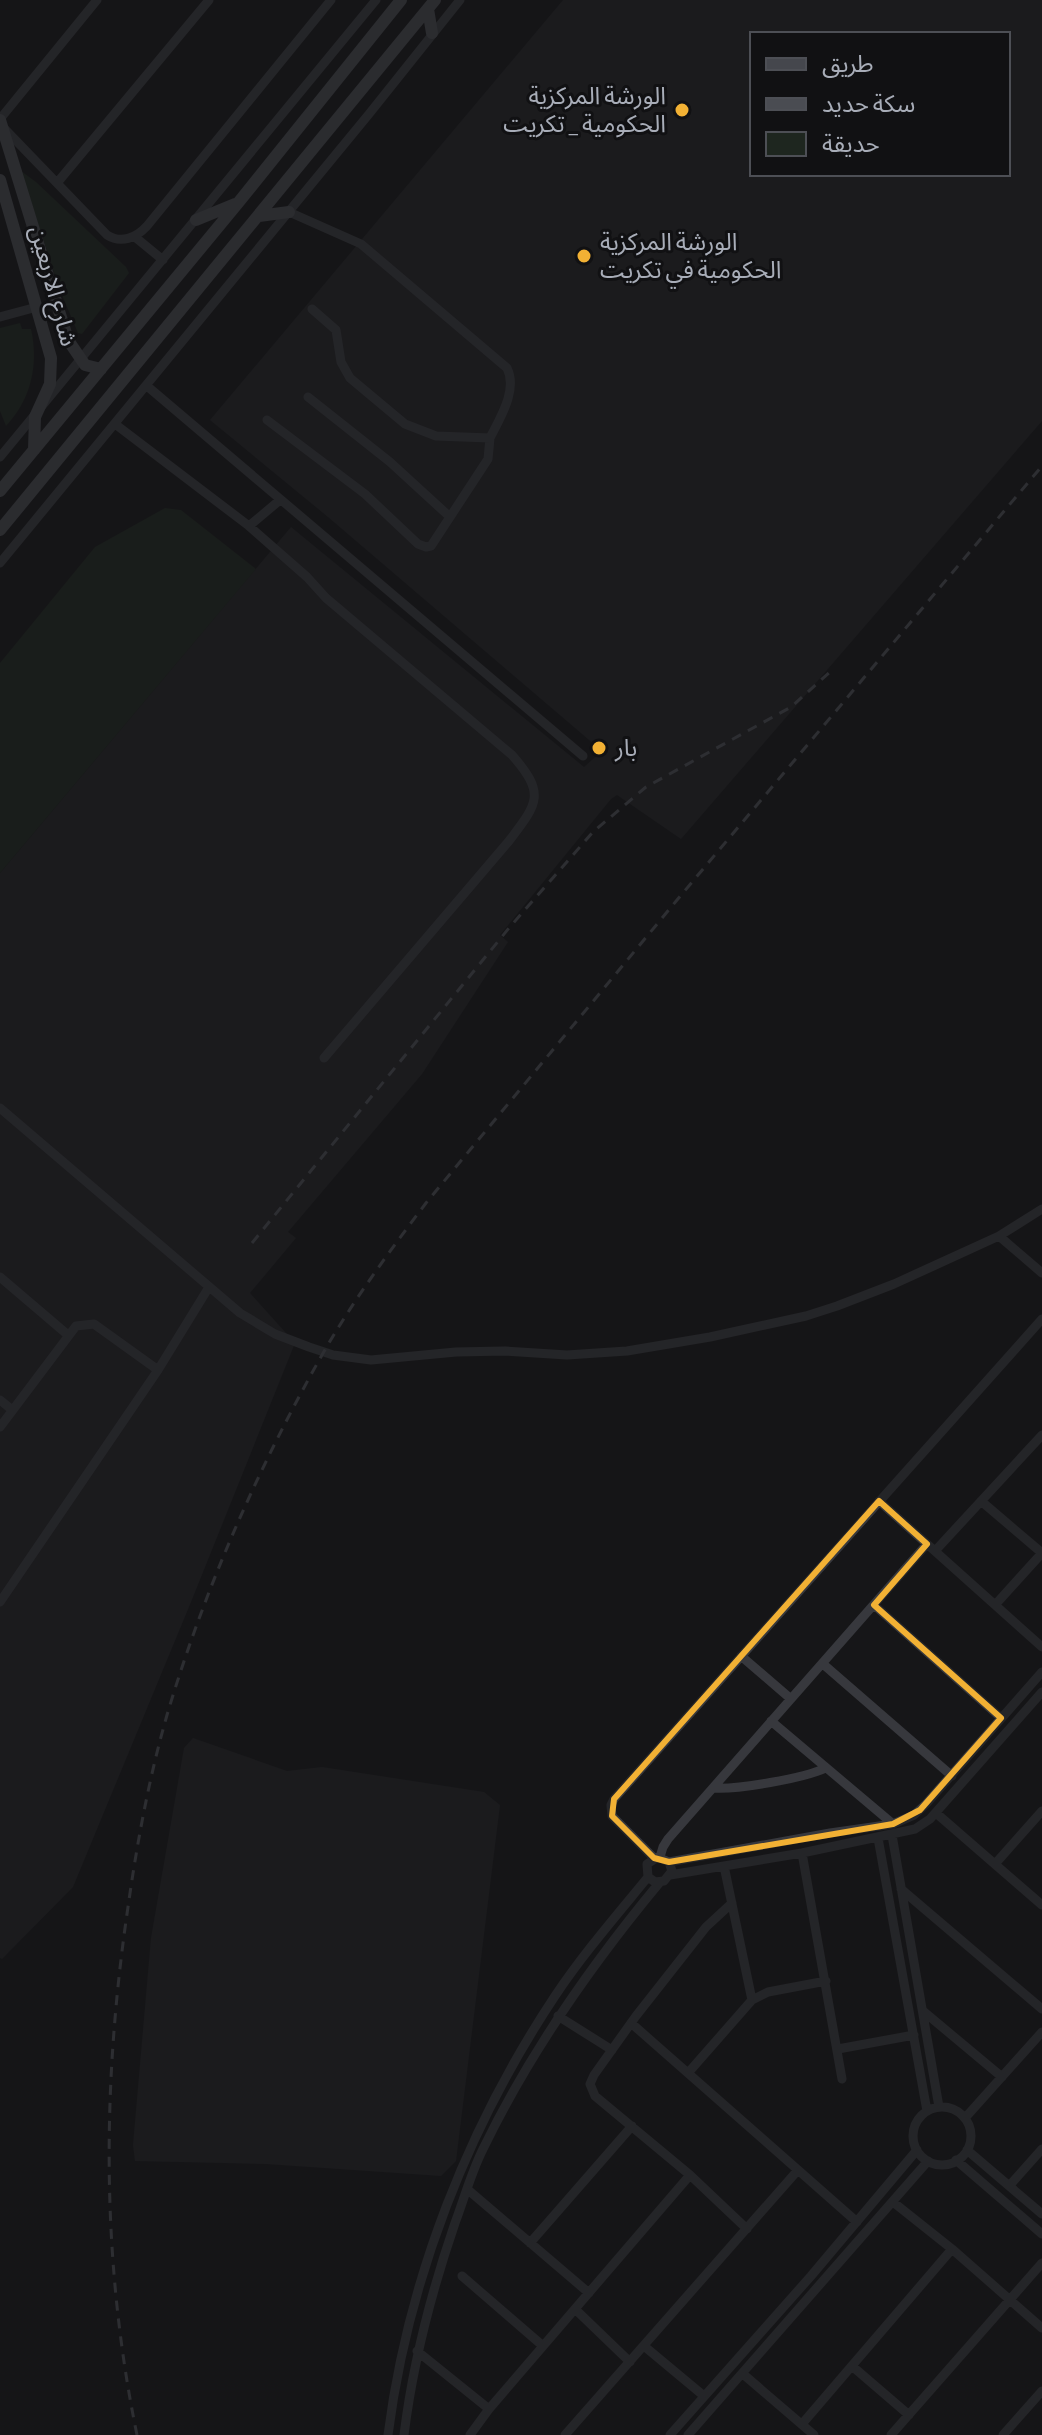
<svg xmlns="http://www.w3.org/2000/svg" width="1042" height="2435" font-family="'Sofia Sans Condensed','Noto Sans Arabic',sans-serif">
<rect width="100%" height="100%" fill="#161618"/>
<path fill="#222225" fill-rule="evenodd" d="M563,0H1042V421L681,839L617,795L611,799L500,935L508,942L422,1074L288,1232L296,1238L250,1293L295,1343L191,1602L73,1887L2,1959L0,1958V873L291,527L584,767L602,751L328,517L210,420ZM752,34H1008V174H752Z
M193,1738L287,1771L322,1767L484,1792L500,1805L456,2161L441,2176L266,2164L135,2161L133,2145L151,1938L184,1748Z"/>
<path fill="#1e261f" d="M21,171L36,182L126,267L129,273L82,334L78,333L59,288Z
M20,323L22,329H31C39,364 31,400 6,426L0,411V328Z
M165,508L181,510L256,569L0,873V663L95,547Z"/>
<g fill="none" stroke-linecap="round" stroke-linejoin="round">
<path stroke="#37383d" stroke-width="9" d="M0,119L97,0
M2,126L107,235C121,244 136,238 147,226L331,0
M57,183L209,0
M289,212L361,244L507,368C518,390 500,418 490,438L436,436L405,424L350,378L341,362L336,330L312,309
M135,237L163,260
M0,317L37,307
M147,386L583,756
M308,397L390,462L450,517L488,459L490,438
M267,420L365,494L418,544L426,547L431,546L450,517
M115,424L249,526
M0,457L376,0
M280,500L249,526L307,577L326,598L512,755C546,794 538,803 509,841L324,1058
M0,563L369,114L460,0
M0,1108L240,1313L275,1334L309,1347L333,1355L371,1360L456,1352L505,1351L567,1355L627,1351L710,1337L806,1316L837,1306L894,1284L999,1236L1042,1209
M999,1236L1042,1273
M0,1277L68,1335
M0,1400L11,1409
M0,1427L76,1326L94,1324L158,1370
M879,1501L1042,1647
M981,1501L1042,1553
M935,1551L1042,1435
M0,1602L158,1370L209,1287
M874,1605L1001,1718
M995,1605L1042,1553
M741,1656L791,1699
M823,1664L952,1776
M771,1721L893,1824
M713,1788C737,1790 804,1778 826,1768
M936,1813L1042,1905
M892,1835L939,2107
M878,1838L927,2111
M802,1853L842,2079
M660,1857L663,1847L668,1839L927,1544
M654,1858L612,1816L611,1805L614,1799L1042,1319
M669,1862L672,1871L664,1881L655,1882L648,1877L647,1864L658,1857L669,1862L830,1833L893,1824L914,1815L926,1804L1042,1672
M995,1864L1042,1811
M724,1866L752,2000
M670,1875L802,1853L915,1829L930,1819L1042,1692
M901,1889L1042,2009
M732,1903L706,1927L636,2016L594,2075L590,2084L595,2096L690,2175L747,2229
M923,2011L1002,2077
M558,2016L612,2050
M631,2023L857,2222
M838,2049L914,2035
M688,2073L752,2000L768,1992L826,1981
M913 2136a29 29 0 1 1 58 0a29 29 0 1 1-58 0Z
M965,2118L1042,2032
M967,2150L1042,2214
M956,2160L1042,2234
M1010,2185L1042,2149
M467,2189L589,2293
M893,2202L952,2249L1042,2328
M530,2243L632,2126
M462,2276L543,2346
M575,2309L630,2362
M644,2346L704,2396
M417,2351L489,2409
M852,2366L909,2415
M743,2374L814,2435
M802,2424L952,2249
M388,2435C408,2279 468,2127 555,1996C583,1954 616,1916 648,1877
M404,2435C413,2362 431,2293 455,2223C464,2199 471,2173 483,2149C530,2052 591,1965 660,1882
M470,2435L489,2409L690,2175
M565,2435L798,2170
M670,2435L811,2276L917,2150
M688,2435L928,2161
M891,2435L1042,2263
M1003,2435L1042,2391"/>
<path stroke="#45474d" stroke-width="12" d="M428,9L432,33
M0,120L68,340L85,365L101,369
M0,180L51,358L50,384L35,417L34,450
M259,216L289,212
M196,220L235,204
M0,491L238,203L401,0
M0,530L435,0"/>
<path stroke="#4a4c52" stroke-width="3" stroke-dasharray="10 8" stroke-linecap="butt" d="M252,1243L509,928L593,832L646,787L791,707L831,671
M137,2435C101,2261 102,2083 128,1907C137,1843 149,1778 167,1715C204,1590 258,1468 322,1355C352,1302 389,1252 426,1203L677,900L1042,466"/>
</g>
<path d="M0 0H1042V2435H0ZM879,1501L927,1544L874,1605L1001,1718L920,1810L893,1824L669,1862L654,1858L612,1816L614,1799Z" fill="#161618" fill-opacity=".55" fill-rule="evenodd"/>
<path fill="none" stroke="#f2b134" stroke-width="6" stroke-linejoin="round" d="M879,1501L927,1544L874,1605L1001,1718L920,1810L893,1824L669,1862L654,1858L612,1816L614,1799Z"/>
<g fill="#f2b134" stroke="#111113" stroke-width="3">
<circle cx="682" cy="110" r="8"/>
<circle cx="584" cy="256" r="8"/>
<circle cx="599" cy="748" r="8"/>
</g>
<g text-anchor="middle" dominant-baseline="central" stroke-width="6" stroke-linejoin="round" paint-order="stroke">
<g font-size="24" fill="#a8adb8" stroke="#111113" text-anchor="start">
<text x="666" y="96" text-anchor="end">الورشة المركزية<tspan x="666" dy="28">الحكومية _ تكريت</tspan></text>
<text x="600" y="242">الورشة المركزية<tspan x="600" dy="28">الحكومية في تكريت</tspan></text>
<text x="615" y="748">بار</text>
</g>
<g font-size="24" fill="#a8adb8" stroke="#111113">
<text transform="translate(53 286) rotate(75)">شارع الاربعين</text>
</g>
</g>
<rect x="750" y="32" width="260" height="144" fill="#111113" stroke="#4d4f55" stroke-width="2"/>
<rect x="766" y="58" width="40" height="12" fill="#45474d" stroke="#4d4f55" stroke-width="2"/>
<text x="822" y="72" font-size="24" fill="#a8adb8">طريق</text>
<rect x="766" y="98" width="40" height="12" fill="#4a4c52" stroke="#4d4f55" stroke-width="2"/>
<text x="822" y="112" font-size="24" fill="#a8adb8">سكة حديد</text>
<rect x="766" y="132" width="40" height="24" fill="#1e261f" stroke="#4d4f55" stroke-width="2"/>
<text x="822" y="152" font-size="24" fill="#a8adb8">حديقة</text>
</svg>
